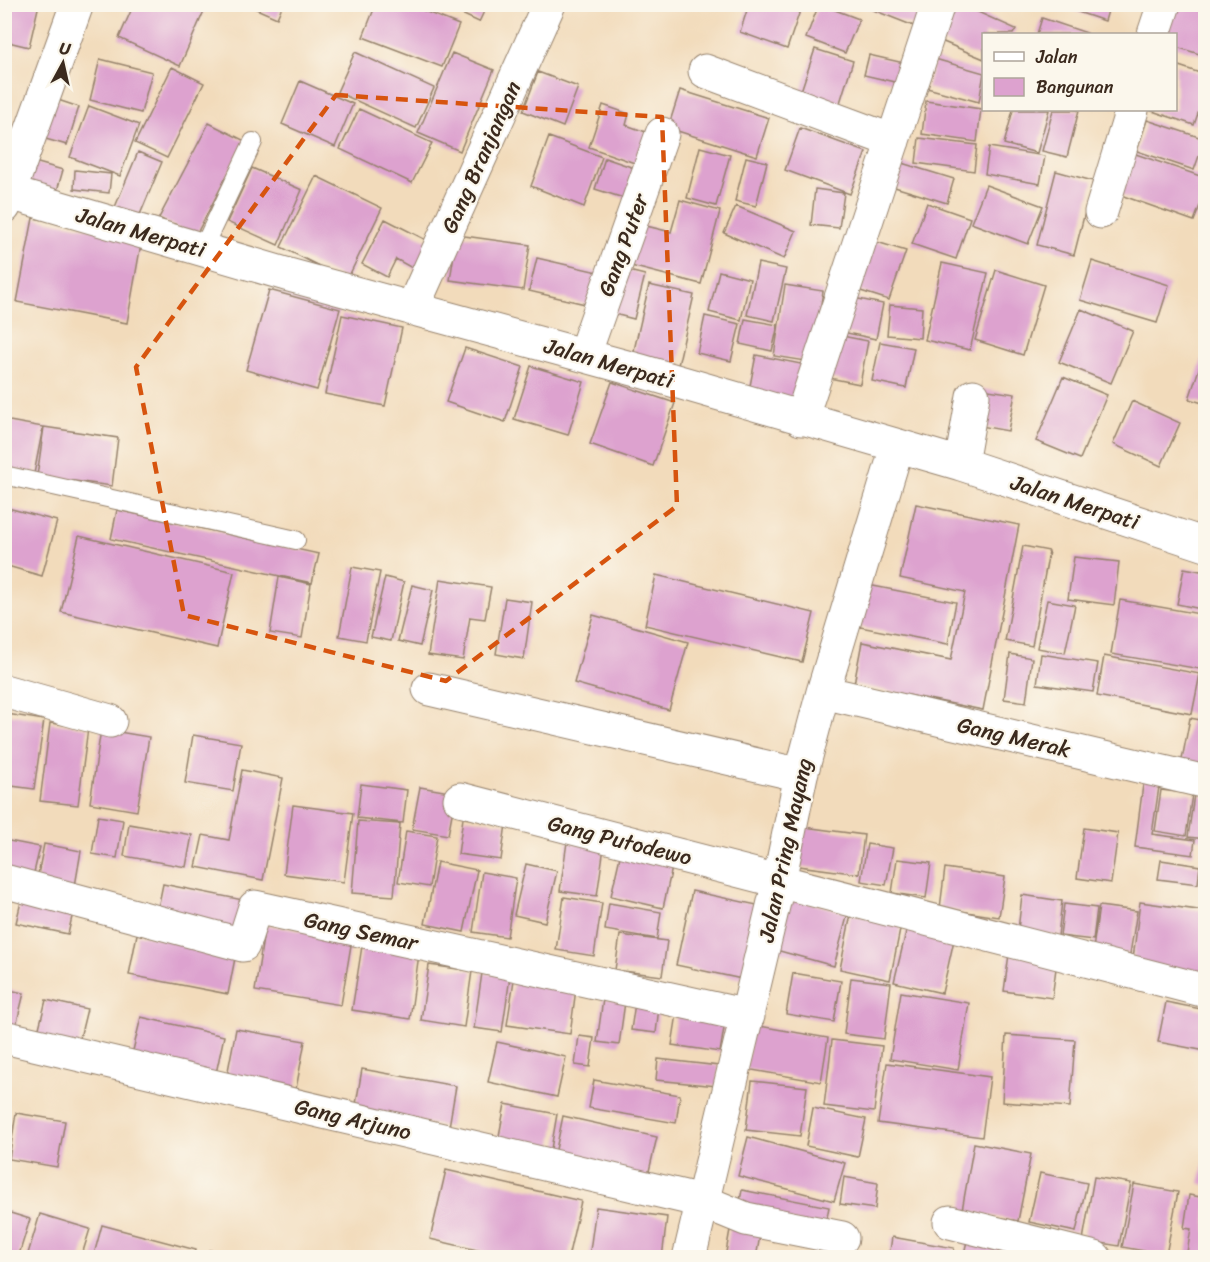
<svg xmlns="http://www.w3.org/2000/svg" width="1210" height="1262" font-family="Sriracha,sans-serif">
<rect width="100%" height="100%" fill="#fbf7ec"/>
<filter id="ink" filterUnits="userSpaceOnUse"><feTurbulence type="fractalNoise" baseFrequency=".0167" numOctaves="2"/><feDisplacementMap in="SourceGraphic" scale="12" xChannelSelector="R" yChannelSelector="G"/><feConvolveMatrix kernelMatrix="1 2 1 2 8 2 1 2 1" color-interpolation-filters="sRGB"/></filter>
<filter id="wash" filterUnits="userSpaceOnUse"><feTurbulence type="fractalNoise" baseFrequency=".008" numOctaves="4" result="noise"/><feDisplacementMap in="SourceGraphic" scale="24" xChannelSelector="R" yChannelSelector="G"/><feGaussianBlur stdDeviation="1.35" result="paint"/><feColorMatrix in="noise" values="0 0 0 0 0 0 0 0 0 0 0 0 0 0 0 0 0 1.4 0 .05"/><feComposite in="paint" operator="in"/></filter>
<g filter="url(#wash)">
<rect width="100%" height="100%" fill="#f2dbbb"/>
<g id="blocks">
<path fill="#dda2cf" d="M4,4H39L29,47L4,41Z
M134,4H207L180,66L119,38Z
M245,4H283L277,18Z
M376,4H407L459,25L442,67L363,37Z
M749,4L802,5L787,49L740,32Z
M819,4L859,19L845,53L806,38Z
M858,4H934L924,30Z
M949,4H960L1016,29L1013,34H984V59L934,38Z
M1054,4H1110L1105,21Z
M1170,4L1206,6V56L1176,47V34H1161Z
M442,5H487L479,22Z
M1042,18L1087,33L1086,34H1037Z
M815,49L853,61L839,106L800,94Z
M355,52L434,88L416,128L337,92Z
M452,53L494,70L460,151L418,133Z
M869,55L904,63L899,83L864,75Z
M100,59L152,72L141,113L90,100Z
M935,59L984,73L979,102L927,88Z
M1176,65L1206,75V90L1194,125L1149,110H1176Z
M172,67L204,83L167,158L135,143Z
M538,72L578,87L563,127L523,111Z
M300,81L353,104L335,147L282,124Z
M680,90L769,118L757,156L668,128Z
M55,99L79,107L67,145L42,138Z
M926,101L981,109L977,142L922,134Z
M603,105L629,114L626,125L657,136L646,167L589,147Z
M89,106L139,125L120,176L70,157Z
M359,109L432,143L412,183L340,149Z
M1013,110H1049L1037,153L1004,144Z
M1053,110H1079L1067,157L1042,151Z
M1147,120L1205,139L1194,170L1137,151Z
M209,123L245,141L195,237L159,218Z
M800,128L866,152L850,194L785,170Z
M549,137L602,157L584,207L531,186Z
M919,138L977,145L974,171L916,163Z
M700,147L730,155L716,206L687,198Z
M989,147L1045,156L1040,184L985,174Z
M1127,151L1206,178V190L1194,221L1112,192Z
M138,152L162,162L139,217L115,207Z
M746,157L767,162L756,206L735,201Z
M605,158L640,170L630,200L595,189Z
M31,161L63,170L54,201L23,192Z
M895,161L954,179L947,203L888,185Z
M252,168L302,190L278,245L227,222Z
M75,170L111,174L109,193L74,189Z
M1056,171L1093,181L1074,255L1037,245Z
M316,176L382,208L347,280L281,247Z
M986,185L1043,206L1028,244L971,223Z
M815,189L844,193L839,228L811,225Z
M680,200L720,211L701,284L623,264L634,223L671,232Z
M927,203L970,218L956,259L912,244Z
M736,206L796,231L784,259L724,233Z
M33,218L142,238L127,323L17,302Z
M385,219L436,245L421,273L396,259L387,277L362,264Z
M457,235L530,245L523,290L450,280Z
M864,238L906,251L889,300L848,287Z
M537,258L602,273L594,306L529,291Z
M1092,261L1169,285L1157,323L1080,300Z
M758,263L786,269L774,321L747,315Z
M942,263L988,273L970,350L925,340Z
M617,268L645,275L634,319L606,312Z
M996,270L1044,285L1023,355L975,340Z
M719,271L750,279L741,320L709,312Z
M649,285L694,295L677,370L632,359Z
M785,285L823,291L812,362L774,356Z
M269,290L340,309L317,390L246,370Z
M849,297L883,304L876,339L842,332Z
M890,305L922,308L920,338L887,335Z
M1081,309L1133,331L1111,383L1059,362Z
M342,315L402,328L385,406L325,394Z
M705,316L740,324L731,361L697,353Z
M745,319L778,325L772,351L740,344Z
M837,335L868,341L860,384L829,378Z
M880,342L914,348L906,388L872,381Z
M465,348L523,367L505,422L446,402Z
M1205,351H1206V404L1189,399Z
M756,355L806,365L799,401L749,391Z
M531,366L584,382L568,435L514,419Z
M1063,377L1107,395L1080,459L1036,441Z
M612,382L675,403L653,466L590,444Z
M982,389L1015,394L1008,431L975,425Z
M1132,401L1180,423L1161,466L1113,444Z
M4,420L43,427L34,474L4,468Z
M44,427L118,438L112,486L37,476Z
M916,504L1019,525L983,710L854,684L862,642L951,660L965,592L900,578Z
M4,507L57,521L42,576L4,565Z
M117,510L319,554L312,583L111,539Z
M79,536L234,572L217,648L61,612Z
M1023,546L1049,551L1032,646L1005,641Z
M1074,557L1119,562L1114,605L1068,599Z
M352,567L380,572L366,641L339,636Z
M1184,568L1206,572V610L1177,604Z
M656,575L814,613L802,662L645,625Z
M279,577L311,584L302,638L270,633Z
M385,577L404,582L391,641L371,637Z
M440,579L491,587L485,619L470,617L463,660L428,655Z
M412,585L433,590L420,646L398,641Z
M868,585L956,602L948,644L860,627Z
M505,598L532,602L524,659L496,654Z
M1047,600L1075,605L1065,653L1037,648Z
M1120,600L1206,615L1200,669L1111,654Z
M593,615L688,642L669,710L574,683Z
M1010,654L1032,658L1026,702L1004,699Z
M1041,654L1098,663L1093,692L1037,684Z
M1104,656L1200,674L1192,714L1097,696Z
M7,714L44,720L34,789L4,785Z
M1190,718L1206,721V775L1180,770Z
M50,723L88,728L78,805L40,801Z
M101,729L149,737L137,811L90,803Z
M193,735L241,743L233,791L185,783Z
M242,770L283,778L263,880L196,867L203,835L229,840Z
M1144,777L1160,780L1152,834L1195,840L1193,855L1135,847Z
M361,784L407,790L403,823L357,818Z
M420,787L456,793L448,835L412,829Z
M1161,790L1192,794L1186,836L1155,831Z
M1194,795L1206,796V839L1188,837Z
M293,805L353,813L344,882L284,874Z
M98,816L123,820L117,858L92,854Z
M463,818L506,824L501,860L458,854Z
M358,821L400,824L394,896L352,893Z
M129,824L192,835L186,867L124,856Z
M804,827L864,835L859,874L799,866Z
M1084,828L1118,833L1111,883L1077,878Z
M406,831L437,836L429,887L398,882Z
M4,840L40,847L32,881L4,875Z
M567,842L604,847L597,896L560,891Z
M623,843L675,854L663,908L611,896Z
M44,844L81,851L74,892L36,885Z
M867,844L893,848L886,885L861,881Z
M897,859L931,863L926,898L892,893Z
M1161,860L1200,866L1198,884L1158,879Z
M437,862L477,870L464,932L425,924Z
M526,864L557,871L545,922L514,915Z
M945,868L1005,877L999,917L940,908Z
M482,872L516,878L507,937L473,932Z
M163,884L248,901L241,935L156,918Z
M692,891L757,905L742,979L676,965Z
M23,893L75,904L68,934L16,923Z
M1022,895L1062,901L1058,936L1018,930Z
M564,897L602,903L594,956L556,950Z
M791,898L848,913L834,966L776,950Z
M1140,902L1205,911L1202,936H1206V977L1132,967Z
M609,903L661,912L657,939L605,930Z
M1064,904L1097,908L1093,940L1060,936Z
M1099,906L1137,911L1130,954L1093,949Z
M851,914L901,925L890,980L840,969Z
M265,925L352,939L341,1005L255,991Z
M907,928L954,940L942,993L894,982Z
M137,934L236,953L228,994L129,975Z
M620,935L667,941L662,976L615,970Z
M362,946L419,954L410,1019L352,1010Z
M1009,954L1057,961L1052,998L1004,991Z
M429,965L472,971L464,1027L421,1020Z
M482,973L510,977L502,1032L474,1028Z
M793,973L841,981L834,1022L786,1014Z
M851,978L891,983L884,1039L844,1034Z
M514,980L576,989L570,1034L507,1025Z
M4,989L24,993L15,1030L4,1027Z
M901,992L969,1003L958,1070L890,1059Z
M603,999L625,1002L619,1045L597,1042Z
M46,1000L87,1009L78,1046L37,1036Z
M1166,1002L1206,1010V1051L1158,1042Z
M635,1003L659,1007L656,1033L631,1030Z
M677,1014L725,1022L720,1052L672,1045Z
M141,1017L224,1036L215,1078L131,1059Z
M753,1025L828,1038L821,1082L746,1069Z
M236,1029L305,1041L296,1089L227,1076Z
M1006,1035L1075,1040L1070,1107L1002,1102Z
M579,1036L594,1038L590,1067L575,1065Z
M832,1040L882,1046L874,1112L824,1106Z
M497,1042L566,1057L557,1097L488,1082Z
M658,1059L719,1066L717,1086L656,1080Z
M887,1063L990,1077L982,1137L878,1123Z
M362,1069L456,1086L449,1127L355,1110Z
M594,1080L680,1095L676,1123L589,1108Z
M752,1081L807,1087L800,1136L746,1130Z
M505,1104L557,1114L549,1161L496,1152Z
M813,1108L866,1119L858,1157L806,1146Z
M16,1113L65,1121L57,1167L9,1159Z
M563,1116L657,1137L646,1184L553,1164Z
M748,1137L845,1163L834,1201L738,1176Z
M974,1143L1031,1154L1018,1221L962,1210Z
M1205,1158H1206V1185L1199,1183Z
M446,1170L581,1201L568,1258H511L430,1239Z
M1040,1173L1087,1183L1076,1232L1029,1222Z
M844,1177L878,1183L875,1209L840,1204Z
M1094,1177L1131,1183L1119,1246L1083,1240Z
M1134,1184L1178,1192L1166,1255L1122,1247Z
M742,1190L829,1207L825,1228L738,1211Z
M1189,1195L1206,1198V1258H1186L1191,1229L1184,1228Z
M596,1207L667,1217L662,1258H589Z
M4,1211L30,1219L18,1258L4,1256Z
M40,1214L90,1229L81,1258L27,1257Z
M731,1224L761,1230L756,1258H725Z
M102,1225L196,1250L194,1258H93Z
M892,1237L954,1248L953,1258H889Z
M967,1241L1024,1255L1023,1258H963Z
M209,1250L241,1256V1258H207Z"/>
</g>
</g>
<g filter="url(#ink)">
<use href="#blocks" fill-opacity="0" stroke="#96826c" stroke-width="1.5"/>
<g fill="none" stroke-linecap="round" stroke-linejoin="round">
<defs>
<path id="lane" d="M202,250L253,142
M4,475L296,540"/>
<path id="street" d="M1154,34L1164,4
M705,71L893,141
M10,193L289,275L641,371L961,464L1206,545
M4,207L77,4
M1101,212L1132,110
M412,309L549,4
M584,355L662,134
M801,419L938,4
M961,464L973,396
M429,689L801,775
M4,691L110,721
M823,692L1206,782
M460,799L1206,991
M4,881L243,945L255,907L748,1016
M4,1037L702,1201L746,1219L842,1238
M950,1222L1095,1258
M689,1258L779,881L801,775L823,692L897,447"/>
</defs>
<use href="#lane" stroke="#96826c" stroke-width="20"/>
<use href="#street" stroke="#96826c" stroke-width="35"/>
<use href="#lane" stroke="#fff" stroke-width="18"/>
<use href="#street" stroke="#fff" stroke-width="33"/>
</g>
</g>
<path fill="none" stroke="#d7540e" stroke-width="4.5" stroke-dasharray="12 8" stroke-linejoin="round" d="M336,95L662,117L677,506L446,681L184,615L136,367Z"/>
<g text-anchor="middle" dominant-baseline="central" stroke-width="4.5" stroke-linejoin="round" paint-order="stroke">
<g font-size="22" fill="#3b2a1e" stroke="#fbf7ec">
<text transform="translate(481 157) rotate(-66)">Gang Branjangan</text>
<text transform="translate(141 232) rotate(16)">Jalan Merpati</text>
<text transform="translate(623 245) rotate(-70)">Gang Puter</text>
<text transform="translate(609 363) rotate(16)">Jalan Merpati</text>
<text transform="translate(1075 502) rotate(18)">Jalan Merpati</text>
<text transform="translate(1014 737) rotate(13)">Gang Merak</text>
<text transform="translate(620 840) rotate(14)">Gang Putodewo</text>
<text transform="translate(785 850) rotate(-78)">Jalan Pring Mayang</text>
<text transform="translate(361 931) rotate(12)">Gang Semar</text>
<text transform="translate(353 1119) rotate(13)">Gang Arjuno</text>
</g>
</g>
<rect width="1210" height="1262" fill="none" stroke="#fbf7ec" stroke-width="24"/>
<rect x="982" y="33" width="195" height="78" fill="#fbf7ec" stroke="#aea59a" stroke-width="1.5"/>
<rect x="994" y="52" width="30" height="9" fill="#ffffff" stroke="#aea59a" stroke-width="1.5"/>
<text x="1036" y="63" font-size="18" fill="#3b2a1e">Jalan</text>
<rect x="994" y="78" width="30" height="18" fill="#dda2cf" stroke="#aea59a" stroke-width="1.5"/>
<text x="1036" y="93" font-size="18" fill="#3b2a1e">Bangunan</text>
<g transform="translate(63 63) rotate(8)" stroke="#fbf7ec" stroke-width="4.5" paint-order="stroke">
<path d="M0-4.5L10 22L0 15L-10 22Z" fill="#3b2a1e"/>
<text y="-9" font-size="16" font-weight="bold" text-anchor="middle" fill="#3b2a1e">U</text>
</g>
</svg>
